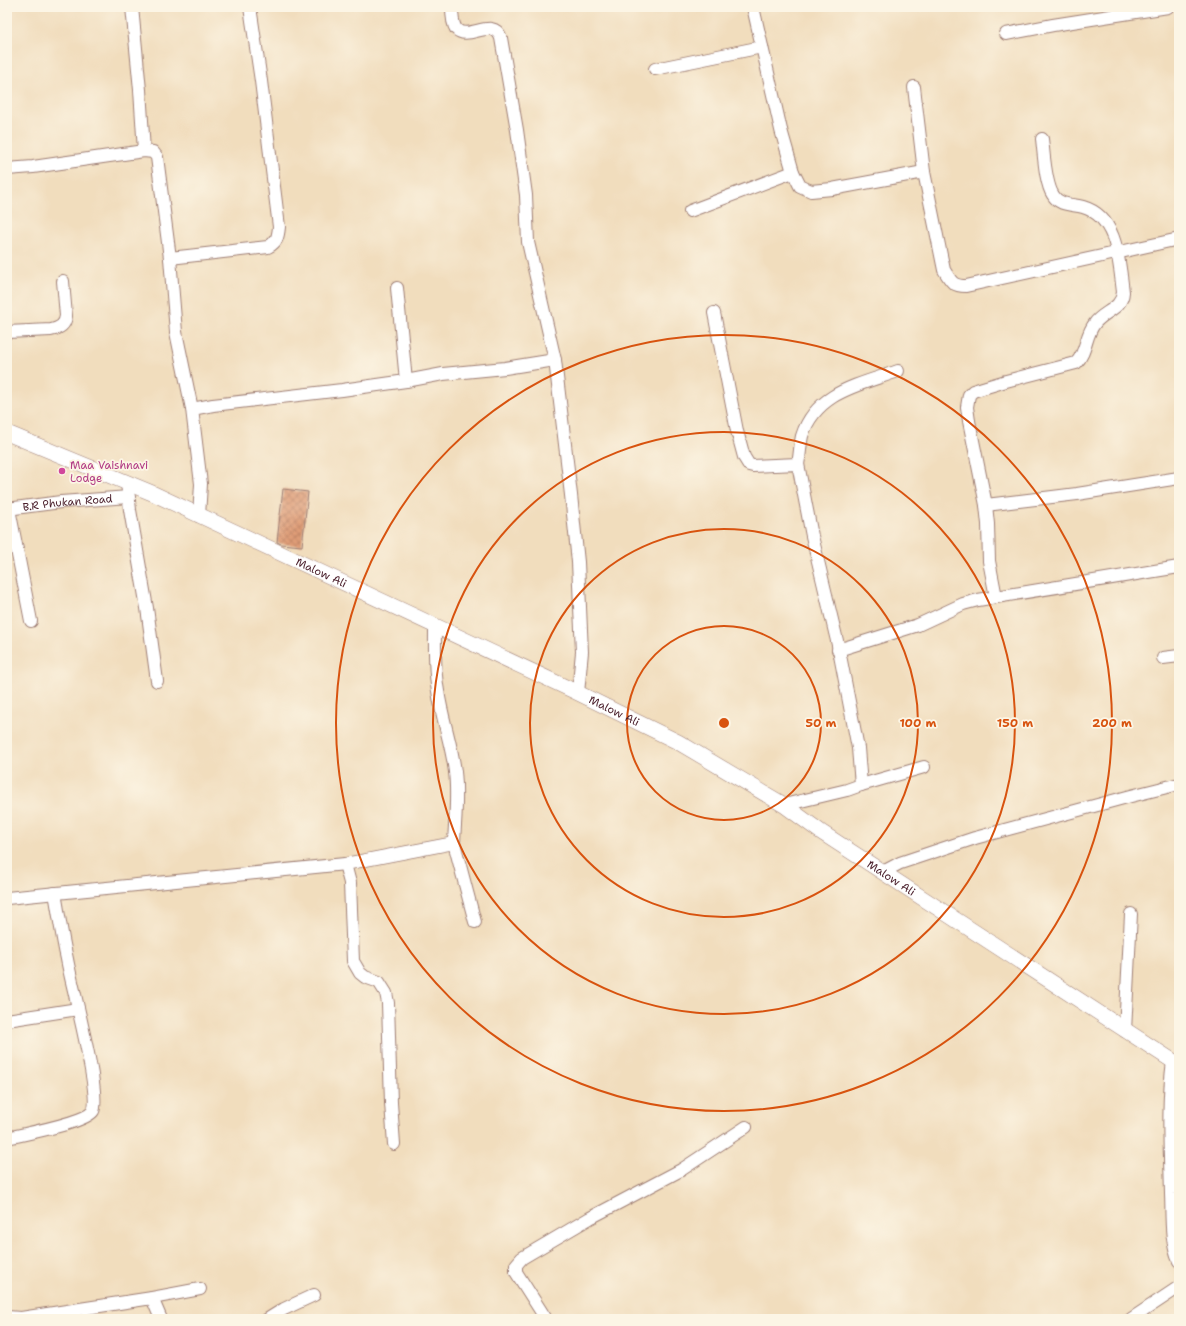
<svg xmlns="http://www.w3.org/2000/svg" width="1186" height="1326" font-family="'Shantell Sans',sans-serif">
<defs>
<pattern id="building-cross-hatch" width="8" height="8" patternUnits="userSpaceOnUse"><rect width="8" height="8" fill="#df9d77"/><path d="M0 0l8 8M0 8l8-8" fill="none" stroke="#b77f62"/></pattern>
</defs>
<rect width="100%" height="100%" fill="#fcf5e5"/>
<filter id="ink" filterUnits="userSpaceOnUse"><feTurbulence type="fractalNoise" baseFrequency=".025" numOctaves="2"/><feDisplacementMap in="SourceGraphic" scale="8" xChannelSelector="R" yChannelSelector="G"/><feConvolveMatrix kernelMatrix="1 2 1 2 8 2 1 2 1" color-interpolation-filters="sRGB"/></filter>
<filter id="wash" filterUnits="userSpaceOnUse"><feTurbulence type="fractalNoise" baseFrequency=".012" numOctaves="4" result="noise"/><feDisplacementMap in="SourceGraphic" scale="16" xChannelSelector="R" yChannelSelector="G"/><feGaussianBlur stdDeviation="0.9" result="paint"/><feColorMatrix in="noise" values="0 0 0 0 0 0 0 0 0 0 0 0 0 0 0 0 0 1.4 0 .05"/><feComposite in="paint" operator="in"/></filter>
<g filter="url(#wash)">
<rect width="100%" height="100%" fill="#f1ddbd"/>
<g id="blocks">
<path fill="url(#building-cross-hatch)" d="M283,489L308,492L302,546L281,544L277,542Z"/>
</g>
</g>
<g filter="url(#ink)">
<use href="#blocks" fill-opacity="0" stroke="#9e7e74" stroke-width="1"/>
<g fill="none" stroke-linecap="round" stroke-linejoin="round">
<defs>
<g id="minor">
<path d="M132,7L140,90L144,151"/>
<path d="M452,7C452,14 452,23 456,29C468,42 493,16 501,38L517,130L526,195L528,242L555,360L571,495L578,562L582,652L578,693"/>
<path d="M753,7L781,130L793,172L800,186L811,191L832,189L924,172L944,270C951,281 952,286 966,286L1179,239"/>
<path d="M1006,34L1053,25L1168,7"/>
<path d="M655,69L762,47"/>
<path d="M914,87L924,172"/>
<path d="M1042,139C1044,154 1045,183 1053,195C1059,206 1073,204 1083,207C1118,217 1119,262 1123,292C1122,309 1104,311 1095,323C1085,335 1087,352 1076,363L1006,381L973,391L969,395L967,407L969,421L986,505L1077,494L1179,478"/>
<path d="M7,169L33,167L144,151L153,152L157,157L170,258L268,247C277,242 278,237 279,227L261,81L250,7"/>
<path d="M690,211L793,172"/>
<path d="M170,258L176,332L192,409"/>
<path d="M397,288L406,381"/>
<path d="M714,313L737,431L744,457L749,465L753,466L798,464L812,536L838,645L858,748L861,785L847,790L784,805"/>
<path d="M7,332L51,330C60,328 65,325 66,316L63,281"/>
<path d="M798,464C800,455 800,445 802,436C816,392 859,385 898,371"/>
<path d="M127,483L130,510L147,608L157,681"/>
<path id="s1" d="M7,509L61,502L129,497"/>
<path d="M9,509L31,621"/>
<path d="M199,516L201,484L192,409L213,405L342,390L406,381L443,374L505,368L555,360"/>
<path d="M996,597L1179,567"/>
<path d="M838,650L918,625L963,604L978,600L996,597L989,561L988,524L986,505"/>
<path d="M1163,658L1179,656"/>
<path d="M861,785L924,767"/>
<path d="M454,843L475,922"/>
<path d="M345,864L350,883L353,961L360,973L365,977L379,982L386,993L388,1003L391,1103L394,1144"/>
<path d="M883,872L900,863L975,838L1131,796L1179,784"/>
<path d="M7,898L345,864L454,843C455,819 458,796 455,772C452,745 442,719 438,691C434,670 435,648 435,627"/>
<path d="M7,1020L78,1009"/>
<path d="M1125,1031L1131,914"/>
<path d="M1173,1061C1167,1105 1170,1150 1171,1194C1172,1214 1170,1242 1179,1261"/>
<path d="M7,1138C23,1134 85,1123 93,1111C102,1095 71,983 67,959C62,937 59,915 55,893"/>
<path d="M152,1298L161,1319"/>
<path d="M7,1317L21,1318L152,1298L200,1289"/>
<path d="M268,1319L284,1309L314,1295"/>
<path d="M546,1319L516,1272V1265L522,1258L590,1218L681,1170L746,1127"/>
<path d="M1131,1319L1179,1287"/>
</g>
<g id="tertiary">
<path id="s2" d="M7,433L152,493L574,691L678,742L784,805L821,832L1179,1065"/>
</g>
</defs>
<use href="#minor" stroke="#9e7e74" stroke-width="14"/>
<use href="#tertiary" stroke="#9e7e74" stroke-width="16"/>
<use href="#minor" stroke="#fff" stroke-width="12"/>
<use href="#tertiary" stroke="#fff" stroke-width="15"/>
</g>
</g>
<g fill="none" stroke="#d8530f" stroke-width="2">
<circle cx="724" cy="723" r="97"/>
<circle cx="724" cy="723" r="194"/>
<circle cx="724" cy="723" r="291"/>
<circle cx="724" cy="723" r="388"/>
</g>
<circle fill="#d1479c" stroke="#fcf5e5" stroke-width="1.5" cx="62" cy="471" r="4"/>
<g text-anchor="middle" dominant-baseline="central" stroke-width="3.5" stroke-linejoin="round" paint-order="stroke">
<g font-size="11" fill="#b23c85" stroke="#fcf5e5" text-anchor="start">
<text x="70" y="465">Maa Vaishnavi<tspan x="70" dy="13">Lodge</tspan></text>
</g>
<g font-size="11" fill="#4a1f2b" stroke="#fcf5e5">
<text stroke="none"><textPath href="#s1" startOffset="61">B.R Phukan Road</textPath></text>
<text stroke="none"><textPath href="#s2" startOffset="344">Malow Ali</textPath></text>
<text stroke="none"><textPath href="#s2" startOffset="668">Malow Ali</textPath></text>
<text stroke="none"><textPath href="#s2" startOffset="992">Malow Ali</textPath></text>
</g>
</g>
<circle cx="724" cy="723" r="6" fill="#d8530f" stroke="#fcf5e5" stroke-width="2"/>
<g font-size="12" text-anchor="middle" font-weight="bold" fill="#d8530f" stroke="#fcf5e5" stroke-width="3.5" stroke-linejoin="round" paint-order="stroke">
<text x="821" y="727">50 m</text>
<text x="918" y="727">100 m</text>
<text x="1015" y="727">150 m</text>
<text x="1112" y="727">200 m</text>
</g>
<rect width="1186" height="1326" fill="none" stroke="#fcf5e5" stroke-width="24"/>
</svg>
